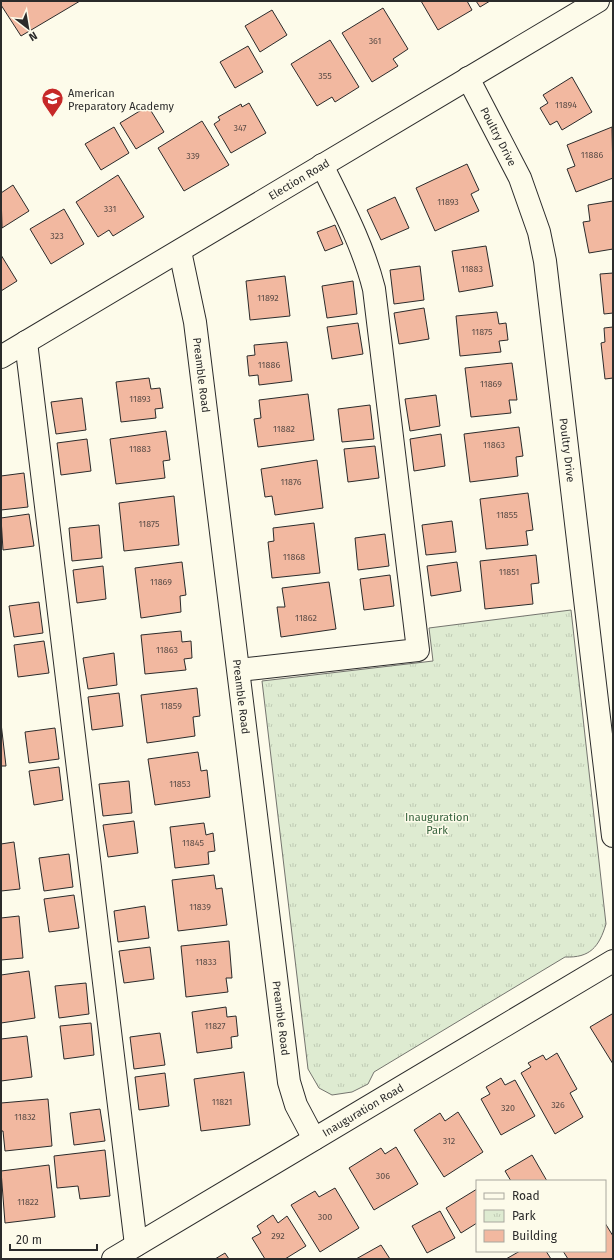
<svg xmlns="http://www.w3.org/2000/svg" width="614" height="1260" font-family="'Fira Sans',sans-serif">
<defs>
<pattern id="park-tufts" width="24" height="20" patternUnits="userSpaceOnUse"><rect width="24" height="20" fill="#deebd1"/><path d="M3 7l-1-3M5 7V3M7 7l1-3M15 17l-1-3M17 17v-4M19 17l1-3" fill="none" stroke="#bfcab4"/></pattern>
</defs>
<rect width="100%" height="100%" fill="#fdfbea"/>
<path fill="url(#park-tufts)" stroke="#74746e" d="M571,610L606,924C599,947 590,958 565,957L374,1072L368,1084L352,1092L332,1095L319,1088L308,1069L262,681L433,661L429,628Z"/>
<path fill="#f2b8a0" stroke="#2b2b2b" d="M1,1H80L21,36L1,5Z
M421,1H467L472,10L438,30Z
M476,1H490L480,7Z
M383,8L408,49L393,59L398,66L372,82L342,33Z
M272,10L287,35L260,52L245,26Z
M330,40L359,87L335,102L332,97L317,106L291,64Z
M248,46L263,72L235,88L220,62Z
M572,77L592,112L562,130L557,121L550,125L540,108L548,103L543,95Z
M249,103L266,133L231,153L214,124L220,120L218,117L241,104L242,107Z
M148,106L164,132L136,149L120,123Z
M202,121L229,165L184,191L158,148Z
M114,127L129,153L101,170L85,144Z
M612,127L613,178L576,192L567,169L575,166L567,145Z
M467,164L479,190L471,194L479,211L435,231L416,188Z
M118,175L144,217L113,236L109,230L98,237L76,202Z
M13,185L29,211L2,228L1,193Z
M395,197L409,228L381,240L367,210Z
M613,201V249L589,253L583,222L590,221L588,205Z
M64,209L84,244L51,264L30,229Z
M335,225L343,244L325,251L317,232Z
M486,246L493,286L459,292L452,251Z
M1,255L17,281L1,291Z
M420,266L424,300L394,304L390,270Z
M613,273V313L604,314L600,274Z
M285,276L290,316L250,320L246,281Z
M353,281L357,314L327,318L322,286Z
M424,308L429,339L399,344L394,313Z
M497,312L499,324L506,323L508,340L499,341L501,352L460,356L456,316Z
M358,323L363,354L332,359L327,327Z
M613,327V378L605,379L601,343L605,342L604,328Z
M287,342L292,381L259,385L258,375L249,376L247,356L255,355L254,345Z
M512,363L517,400H509L511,413L471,417L465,368Z
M149,378L151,389L160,388L163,408L155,409L156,418L121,422L116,382Z
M308,394L314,440L258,447L254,419L261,418L259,400Z
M436,395L440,426L410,431L405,399Z
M82,398L86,430L56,434L51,402Z
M370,405L374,439L342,442L338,409Z
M519,427L523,456L516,457L518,476L470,482L464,434Z
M166,431L170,460L163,461L165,478L116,484L110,439Z
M441,434L445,466L414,471L410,439Z
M87,439L91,471L61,475L57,443Z
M375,446L379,478L348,482L344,449Z
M317,460L323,508L275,515L272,496L265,497L261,469Z
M24,473L28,507L1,510V476Z
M528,493L533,530L526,531L528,545L486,549L480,499Z
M174,496L179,545L124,551L119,503Z
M29,514L34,546L3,550L1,518Z
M452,521L456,552L426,555L422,525Z
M314,523L320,573L272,578L268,542L274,541L273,528Z
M99,525L102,558L72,561L69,528Z
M385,534L389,566L358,570L355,538Z
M536,555L539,583L531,584L533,604L485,609L480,561Z
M182,562L186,595L180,596L181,612L141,618L135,568Z
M457,562L461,591L431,596L427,566Z
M103,566L106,599L77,603L73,570Z
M390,575L394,606L364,610L360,579Z
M329,582L336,629L281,637L277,607H285L282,588Z
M39,602L43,633L14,637L9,606Z
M181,631L182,642L191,641L192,658L184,659L186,670L145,674L141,635Z
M44,641L49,673L18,677L14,645Z
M114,653L117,685L88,689L83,658Z
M197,688L200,716L193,717L195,736L147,743L141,695Z
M119,693L123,726L92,730L88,697Z
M1,723L6,766H1Z
M55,728L59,759L29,763L25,732Z
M198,752L201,771L207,770L210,797L155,805L148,759Z
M59,767L63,800L34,805L29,771Z
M129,781L132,813L103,816L99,784Z
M134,821L138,853L108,857L103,825Z
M204,823L206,835L213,833L215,851L208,852L209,864L175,868L170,827Z
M14,842L20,889L1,891V844Z
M69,854L73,887L44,891L39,858Z
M214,875L216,889L222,888L227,925L178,931L172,880Z
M74,895L79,928L49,932L44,899Z
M145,906L149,938L118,942L114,911Z
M19,916L23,958L1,960V918Z
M229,941L232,978H226L228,992L186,997L181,946Z
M150,947L154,979L124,983L119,951Z
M29,971L35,1018L1,1023V975Z
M86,983L89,1014L59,1018L55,986Z
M226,1007L227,1017L236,1016L238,1036L231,1037L232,1048L197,1053L192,1012Z
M612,1014L613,1015V1064L590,1027Z
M91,1023L94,1055L64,1059L60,1026Z
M160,1033L165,1065L134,1069L130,1037Z
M27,1036L32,1077L1,1081V1039Z
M557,1053L577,1089L570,1093L583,1117L555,1134L521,1073L531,1067L528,1063L543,1055L546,1060Z
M244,1072L250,1125L201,1131L194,1079Z
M165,1073L169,1106L139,1110L135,1077Z
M501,1078L505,1085L515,1080L535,1116L501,1135L481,1099L490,1094L486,1087Z
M48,1099L52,1146L5,1151L3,1131H1V1103Z
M100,1109L105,1141L74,1145L70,1113Z
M458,1112L483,1152L444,1177L414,1130L440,1113L445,1121Z
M396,1147L418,1184L374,1210L349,1168L381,1148L385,1154Z
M105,1150L110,1196L80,1199L78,1186L57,1188L54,1156Z
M532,1155L547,1181H511L505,1171Z
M49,1165L55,1217L5,1223L1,1171Z
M335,1188L359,1228L320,1252L291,1205L315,1191L319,1197Z
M477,1189V1223L461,1233L446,1208Z
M440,1211L455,1238L427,1253L412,1226Z
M273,1215L278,1223L287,1216L306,1246L285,1259H265L252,1238L261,1233L257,1226Z
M605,1223L613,1236V1259H568L563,1251H605Z
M381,1245L390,1259H356Z
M520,1251H546L551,1259H506Z
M225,1253L229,1259H215Z"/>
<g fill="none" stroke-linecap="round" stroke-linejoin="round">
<defs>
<g id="minor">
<path id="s1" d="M468,78L520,178L539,232L545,261L613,836"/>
<path id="s2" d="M180,251L195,322L289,1082L296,1105L314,1139"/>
<path d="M26,342L136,1245"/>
<path id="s3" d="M1,357L598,1"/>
<path d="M239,670L418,650L374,289C363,245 342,206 322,165"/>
<path id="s4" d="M113,1259L613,961"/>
</g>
</defs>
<use href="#minor" stroke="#2b2b2b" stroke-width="24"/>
<use href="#minor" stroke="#fdfbea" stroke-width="22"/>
</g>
<defs>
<symbol id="school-pin" viewBox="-11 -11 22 30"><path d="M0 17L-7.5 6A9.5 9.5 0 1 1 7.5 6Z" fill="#c62828" stroke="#fdfbea"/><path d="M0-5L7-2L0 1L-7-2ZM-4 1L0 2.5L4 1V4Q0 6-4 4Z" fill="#fff"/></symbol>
</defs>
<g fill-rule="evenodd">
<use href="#school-pin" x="40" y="86" width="25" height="34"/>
</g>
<g text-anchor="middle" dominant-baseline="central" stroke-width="3" stroke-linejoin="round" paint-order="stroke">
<g font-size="9" fill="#5d4e48">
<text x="375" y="41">361</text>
<text x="325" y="76">355</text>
<text x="566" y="105">11894</text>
<text x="240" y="128">347</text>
<text x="592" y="155">11886</text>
<text x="193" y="156">339</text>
<text x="448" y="202">11893</text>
<text x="110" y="209">331</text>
<text x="57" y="236">323</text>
<text x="472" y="269">11883</text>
<text x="268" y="298">11892</text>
<text x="482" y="332">11875</text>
<text x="269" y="365">11886</text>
<text x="491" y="384">11869</text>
<text x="140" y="399">11893</text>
<text x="284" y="429">11882</text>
<text x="494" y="445">11863</text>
<text x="140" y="449">11883</text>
<text x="291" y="482">11876</text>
<text x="507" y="515">11855</text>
<text x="149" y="524">11875</text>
<text x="294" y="557">11868</text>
<text x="509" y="572">11851</text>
<text x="161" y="582">11869</text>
<text x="306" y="618">11862</text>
<text x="167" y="650">11863</text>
<text x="171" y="706">11859</text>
<text x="180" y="784">11853</text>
<text x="193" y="843">11845</text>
<text x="200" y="907">11839</text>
<text x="206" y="962">11833</text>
<text x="215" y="1026">11827</text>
<text x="222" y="1102">11821</text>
<text x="558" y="1105">326</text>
<text x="508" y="1108">320</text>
<text x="25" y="1117">11832</text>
<text x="449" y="1141">312</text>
<text x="383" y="1176">306</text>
<text x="28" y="1202">11822</text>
<text x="325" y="1217">300</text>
<text x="278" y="1236">292</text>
</g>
<g font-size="11" fill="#2b2b2b" stroke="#fdfbea" text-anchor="start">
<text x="68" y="93">American<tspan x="68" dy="13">Preparatory Academy</tspan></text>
</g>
<g font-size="11" fill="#2b2b2b" stroke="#fdfbea">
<text stroke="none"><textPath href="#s1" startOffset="66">Poultry Drive</textPath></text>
<text stroke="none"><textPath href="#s3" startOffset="347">Election Road</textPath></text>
<text stroke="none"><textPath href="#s2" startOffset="126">Preamble Road</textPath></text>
<text stroke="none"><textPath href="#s1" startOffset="390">Poultry Drive</textPath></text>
<text stroke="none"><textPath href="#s2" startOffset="450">Preamble Road</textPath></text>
<text stroke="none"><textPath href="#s2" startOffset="774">Preamble Road</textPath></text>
<text stroke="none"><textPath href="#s4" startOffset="291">Inauguration Road</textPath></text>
</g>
<g font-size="11" fill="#34623c" stroke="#fdfbea">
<text x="437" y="817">Inauguration<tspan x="437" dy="13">Park</tspan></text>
</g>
</g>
<rect width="614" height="1260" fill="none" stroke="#2b2b2b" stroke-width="4"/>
<rect x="476" y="1180" width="130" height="72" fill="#fdfbea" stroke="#a9a89e"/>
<rect x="484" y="1193" width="20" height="6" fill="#fdfbea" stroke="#a9a89e"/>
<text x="512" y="1200" font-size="12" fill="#2b2b2b">Road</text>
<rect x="484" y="1210" width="20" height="12" fill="url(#park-tufts)" stroke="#a9a89e"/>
<text x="512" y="1220" font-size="12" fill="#2b2b2b">Park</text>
<rect x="484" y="1230" width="20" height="12" fill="#f2b8a0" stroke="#a9a89e"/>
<text x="512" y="1240" font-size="12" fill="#2b2b2b">Building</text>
<g transform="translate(28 28) rotate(149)" stroke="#fdfbea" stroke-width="3" paint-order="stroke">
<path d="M0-3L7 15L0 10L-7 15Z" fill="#2b2b2b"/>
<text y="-6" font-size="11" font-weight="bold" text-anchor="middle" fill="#2b2b2b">N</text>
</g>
<path d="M10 1244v6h87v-6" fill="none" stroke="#2b2b2b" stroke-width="2"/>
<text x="16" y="1244" font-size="12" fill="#2b2b2b" stroke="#fdfbea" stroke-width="3" paint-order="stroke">20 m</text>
</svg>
